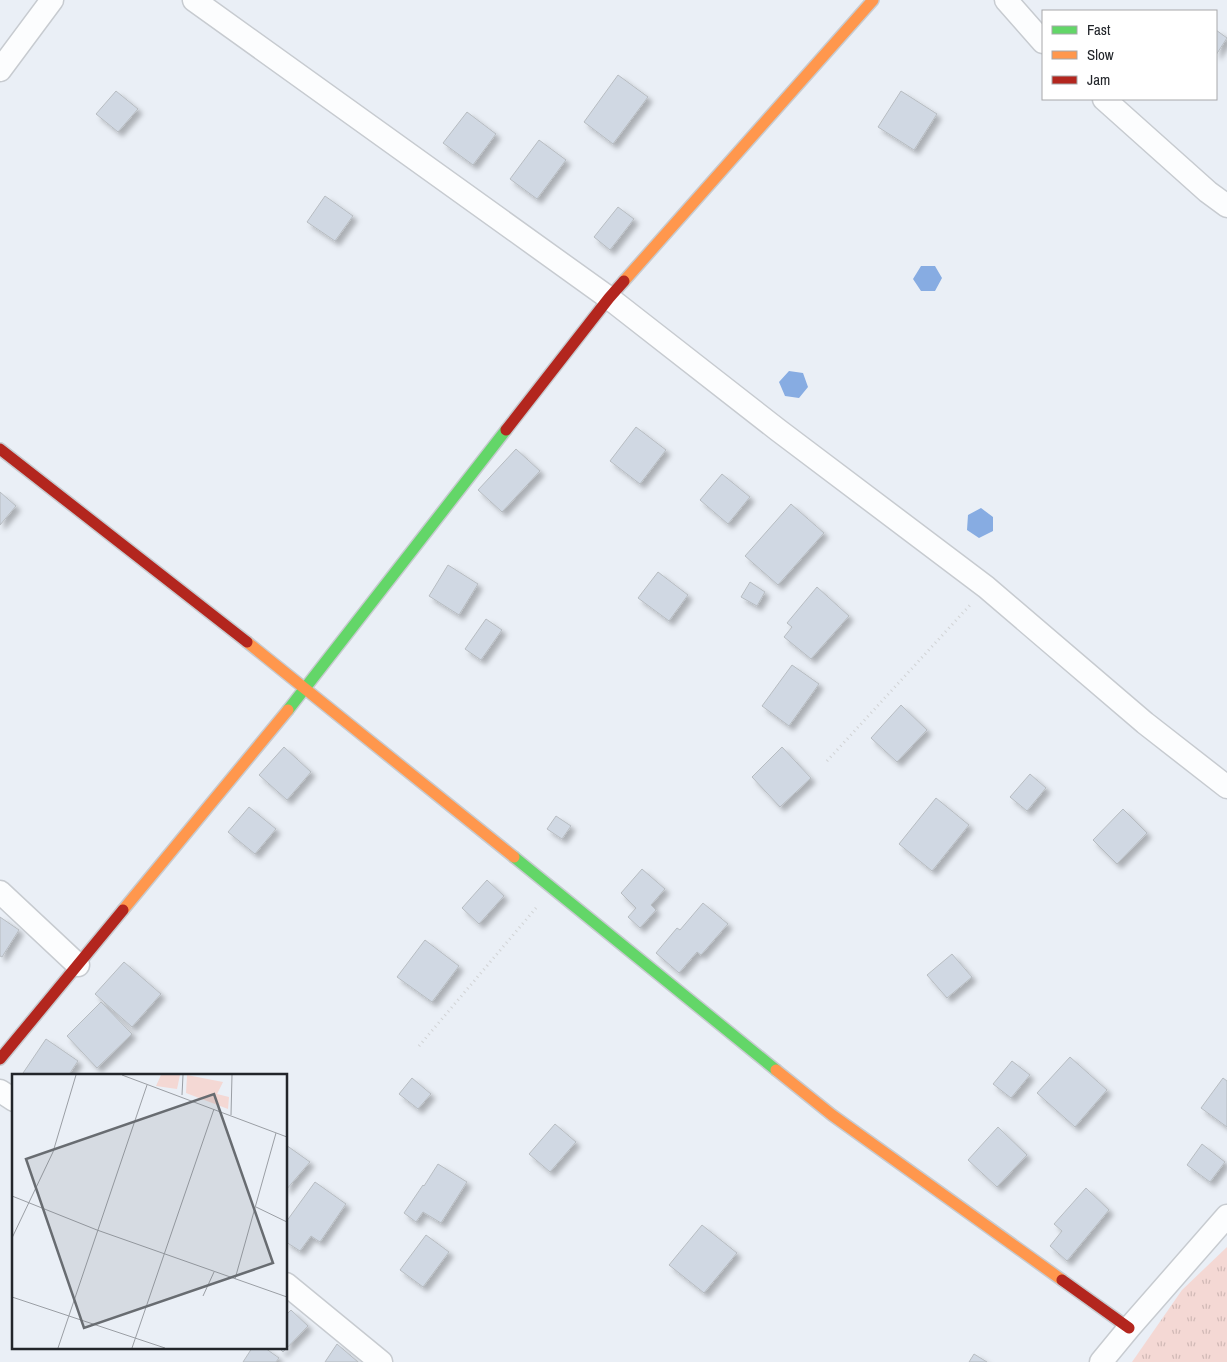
<svg xmlns="http://www.w3.org/2000/svg" width="1227" height="1362" font-family="'Archivo Narrow',sans-serif">
<defs>
<pattern id="grass-tufts" width="24" height="20" patternUnits="userSpaceOnUse" patternTransform="scale(1.25)"><rect width="24" height="20" fill="#f4d8d4"/><path d="M3 7l-1-3M5 7V3M7 7l1-3M15 17l-1-3M17 17v-4M19 17l1-3" fill="none" stroke="#d1b9b6"/></pattern>
<filter id="shadow"><feDropShadow dx="4.5" dy="4.5" stdDeviation="2.5" flood-color="#0004"/></filter>
</defs>
<rect width="100%" height="100%" fill="#eaeff6"/>
<path fill="url(#grass-tufts)" d="M1227,1247V1362H1132L1182,1290Z"/>
<path fill="#87ace2" d="M921,266H935L942,278L935,291H921L913,279Z
M789,371L803,373L808,387L799,398L785,396L779,382Z
M981,508L993,517V531L979,538L967,530L968,515Z"/>
<path fill="#d0d8e3" stroke="#b7bcc1" filter="url(#shadow)" d="M1216,30L1227,38L1216,55Z
M618,75L648,97L613,144L584,122Z
M116,91L138,109L118,132L96,114Z
M901,91L937,114L914,150L878,127Z
M467,112L496,134L473,165L443,143Z
M539,140L566,160L537,199L510,179Z
M325,196L353,216L335,241L307,222Z
M618,207L634,219L610,250L594,237Z
M636,427L666,450L640,484L610,461Z
M516,449L540,471L502,512L478,490Z
M722,474L750,497L728,524L700,500Z
M0,492L16,506L0,525Z
M791,504L824,533L778,585L745,556Z
M448,565L478,584L459,615L429,596Z
M658,572L688,595L669,621L638,598Z
M750,582L765,592L757,606L741,597Z
M817,587L849,616L811,659L784,637L792,627L787,623Z
M486,619L502,630L481,660L465,649Z
M792,665L819,684L789,726L762,706Z
M901,705L927,730L897,762L871,738Z
M284,747L311,772L287,800L259,775Z
M782,747L811,778L780,807L752,777Z
M1030,774L1046,788L1027,811L1010,797Z
M936,798L969,825L932,871L899,844Z
M249,807L276,829L255,854L228,832Z
M1123,809L1147,833L1117,864L1093,840Z
M556,816L571,826L562,839L547,829Z
M642,869L665,889L651,905L656,910L640,928L628,917L636,908L621,893Z
M487,880L504,896L479,924L462,908Z
M703,903L728,924L701,955L697,952L679,973L656,953L677,928L680,930Z
M0,917L19,930L2,957L0,956Z
M425,940L459,966L432,1002L397,977Z
M952,954L972,977L947,998L927,975Z
M124,962L161,994L132,1027L95,994Z
M101,1002L132,1034L97,1068L67,1036Z
M46,1039L78,1061L68,1076H21Z
M1070,1057L1107,1090L1075,1127L1037,1093Z
M1012,1061L1030,1075L1011,1098L993,1084Z
M412,1078L431,1094L418,1109L399,1094Z
M1223,1078L1227,1081V1127L1201,1108Z
M555,1124L576,1142L550,1172L529,1154Z
M998,1127L1027,1155L997,1187L968,1160Z
M1202,1144L1225,1162L1210,1182L1187,1165Z
M286,1145L310,1162L286,1190Z
M438,1164L467,1182L441,1223L423,1212L416,1222L404,1213L423,1185L424,1186Z
M315,1182L346,1204L320,1242L311,1236L300,1251L286,1242V1222Z
M1086,1188L1109,1210L1067,1261L1050,1246L1062,1231L1054,1224Z
M702,1225L737,1253L704,1293L669,1265Z
M426,1235L449,1252L423,1287L400,1270Z
M291,1310L308,1326L283,1352L279,1348H286V1315Z
M337,1344L358,1362H325Z
M252,1348H265L279,1358L276,1362H243Z
M974,1354L987,1362H969Z"/>
<g fill="none" stroke-linecap="round" stroke-linejoin="round">
<defs>
<path id="street" d="M194,0L609,298L778,430L986,587L1145,723L1227,787
M1006,0L1043,42
M0,70L52,0
M1104,99L1208,192L1227,206
M0,892L78,965
M0,1091L14,1100
M286,1284L381,1362
M1101,1362L1129,1328L1227,1216"/>
<path id="fast" d="M288,710L506,430
M514,857L776,1070"/>
<path id="slow" d="M624,281L873,0
M247,642L514,857
M123,910L288,710
M776,1070L832,1115L1062,1280"/>
<path id="jam" d="M506,430L609,298L624,281
M0,449L247,642
M0,1059L123,910
M1062,1280L1129,1328"/>
</defs>
<use href="#street" stroke="#c7cbd0" stroke-width="25"/>
<use href="#fast" stroke="#c7cbd0" stroke-width="14"/>
<use href="#slow" stroke="#c7cbd0" stroke-width="14"/>
<use href="#jam" stroke="#c7cbd0" stroke-width="14"/>
<path stroke="#d1d3d5" stroke-width="3" stroke-dasharray="1 4" stroke-linecap="butt" d="M827,761L971,604
M419,1046L536,908"/>
<use href="#street" stroke="#fcfdfe" stroke-width="22"/>
<use href="#fast" stroke="#63d668" stroke-width="11"/>
<use href="#slow" stroke="#ff974d" stroke-width="11"/>
<use href="#jam" stroke="#b3261e" stroke-width="11"/>
</g>
<g transform="translate(12 1074)">
<rect width="275" height="275" fill="#eaeff6"/>
<path d="M149,1H168L165,15L144,12ZM175,1L211,8L205,20L217,23L216,35L174,19Z" fill="#f4d8d4"/>
<path fill="none" stroke="#9a9ea4" stroke-width="1" d="M110,1L275,63M170,21L171,1M219,41L220,1M0,122L85,156L275,223M244,133L275,148M0,164L41,78L64,1M223,205L264,59M191,222L202,198M0,223L153,274M46,274L135,11M120,274L202,35"/>
<path fill="#686c71" fill-opacity="0.15" stroke="#686c71" stroke-width="2.5" d="M202,20L261,189L72,254L14,85Z"/>
<rect width="275" height="275" fill="none" stroke="#22252a" stroke-width="2.5"/>
</g>
<rect x="1042" y="10" width="175" height="90" fill="#ffffff" stroke="#a7a8aa"/>
<rect x="1052" y="26" width="25" height="8" fill="#63d668" stroke="#a7a8aa"/>
<text x="1087" y="35" font-size="15" fill="#22252a">Fast</text>
<rect x="1052" y="51" width="25" height="8" fill="#ff974d" stroke="#a7a8aa"/>
<text x="1087" y="60" font-size="15" fill="#22252a">Slow</text>
<rect x="1052" y="76" width="25" height="8" fill="#b3261e" stroke="#a7a8aa"/>
<text x="1087" y="85" font-size="15" fill="#22252a">Jam</text>
</svg>
